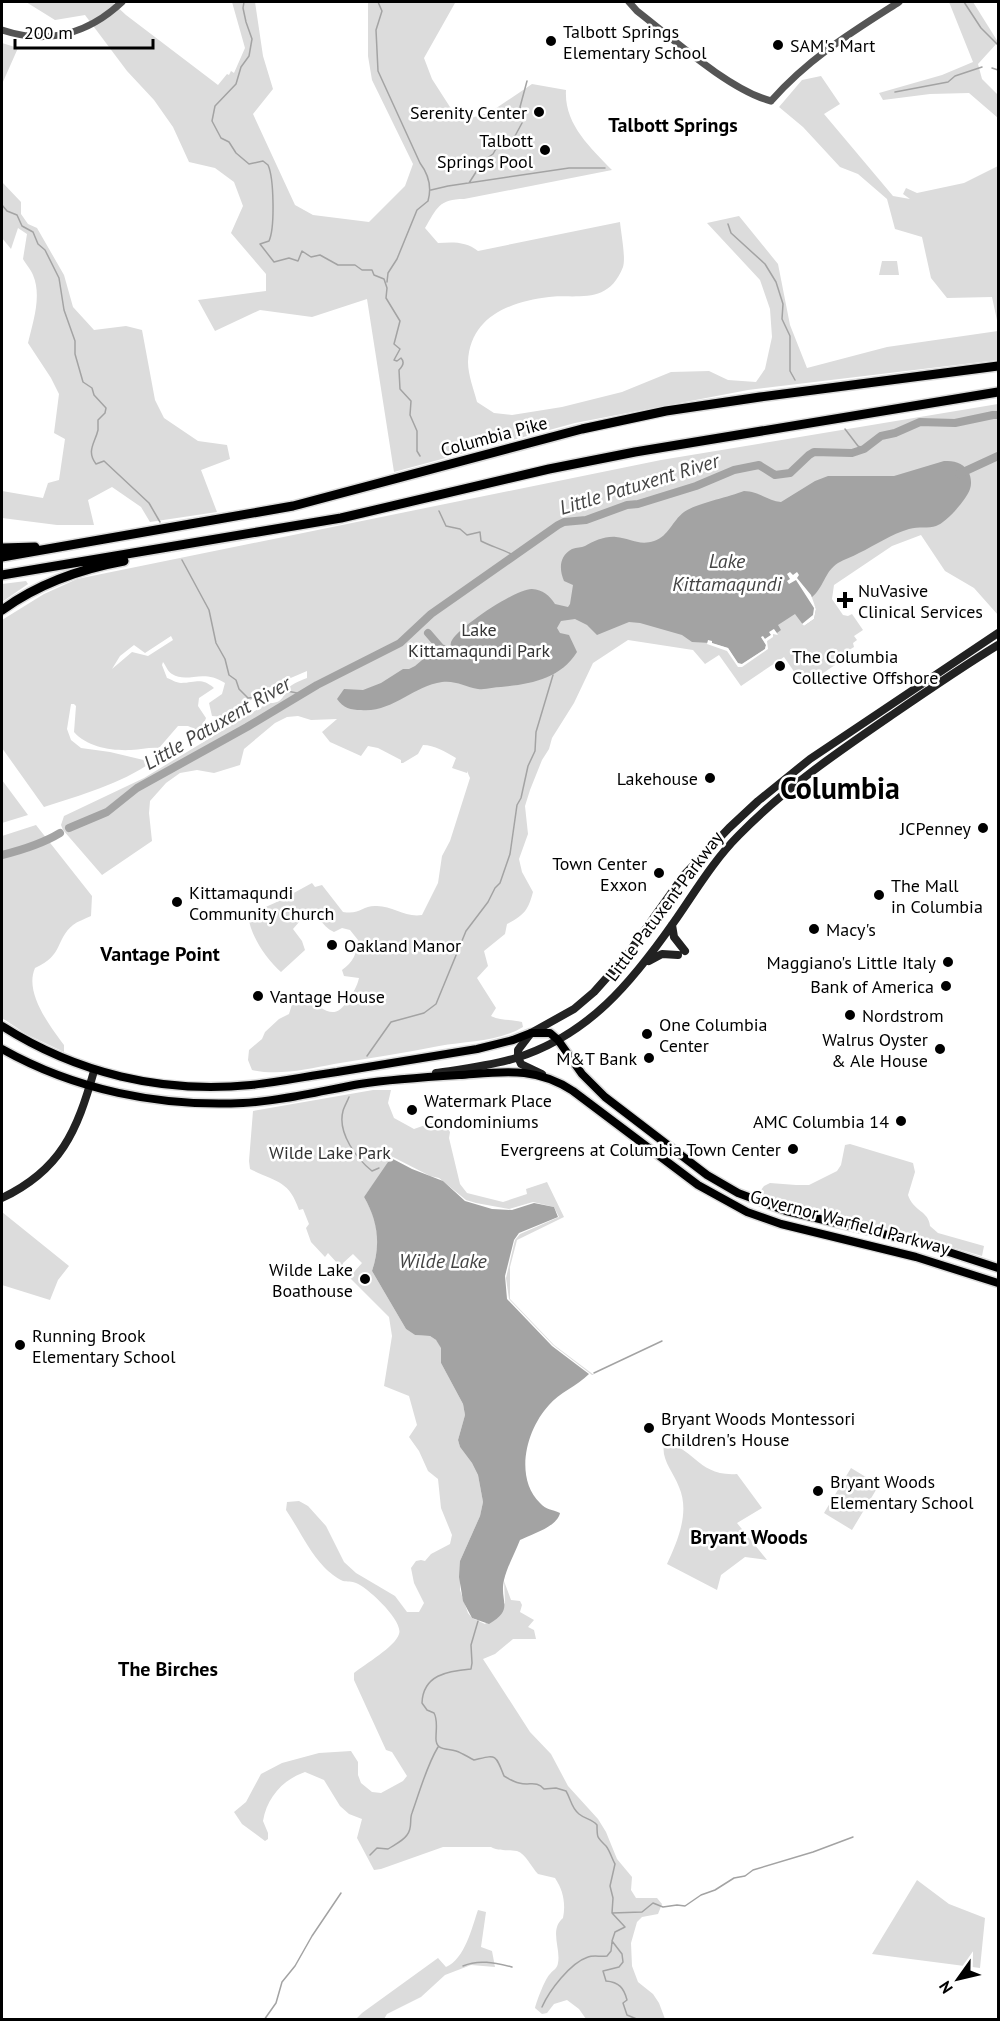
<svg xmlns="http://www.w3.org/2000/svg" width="1000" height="2021" font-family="'PT Sans',sans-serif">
<rect width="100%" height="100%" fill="#fff"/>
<path fill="#dcdcdc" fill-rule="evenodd" d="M26,2H112L126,15L218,85L227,74L229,75L231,71L234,73L245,48L232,2H255L263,56L273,89L253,114L295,205L313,215L369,222L405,186L413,164L372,80L368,56V2L455,3L424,58L432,79L459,121L489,113L532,84L566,90C564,124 590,147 612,170L464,199C439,199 437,208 425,228L438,243C452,242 466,241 478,251L620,222C621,233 626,258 623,267C608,305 579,294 549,297C509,302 470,317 468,362C468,375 474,390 477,402L494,413L512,415L562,407L622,392L671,372L709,371L728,380L756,382L765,369L772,337L770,309L760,280L707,223L739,216L778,264L790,325L807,368L887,347L998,331V360L748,390L575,423L394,472L367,299L312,317L260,310L215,331L198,300L266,291V274L231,233L243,206L234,182L215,168L189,162L173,127L154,100L127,71L85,15L55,20Z
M949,2H973L998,42L978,64L982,79L998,95V118L969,93L930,94L883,100L879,93L942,75L973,62Z
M2,43L18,48L2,84Z
M821,76L840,104L824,114L893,196L910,199L903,194L906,188L917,193L964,183L998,166V325L992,297L947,298L931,278L922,237L895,229L887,199L858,174L840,167L803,127L779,107L802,80Z
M2,182L21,202V214L28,224L37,228L64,275L73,307L94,330L126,326L142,330L155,400L164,418L198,441L227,445L230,459L201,470L217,512L150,522L141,507L112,487L88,500L94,525H57L2,518V491L43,498L48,483L59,480L65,439L54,433L59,394L51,378L28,343C33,322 42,296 33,275C31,270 26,264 23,259L27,234L18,228L11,249L2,238Z
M882,261H897L899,275H879Z
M998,404V615L974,588L945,571L921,535L892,546L834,585L832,599L843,615L848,616L852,614L863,630L854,636L857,640L853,643L854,647L844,653L838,663L804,686L784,657L741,686L719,655L705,664L693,650L628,640L593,663L574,703L552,738L549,749L542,760L530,790L525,806L528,834L519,859L522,872L533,892C528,911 524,915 507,924L505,934L484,951L488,966L477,978L496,1008L491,1016C501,1021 511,1019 522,1022L523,1027C498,1042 467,1041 439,1046C404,1053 369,1058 334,1064C308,1069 278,1076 252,1070L248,1060L249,1050L262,1039L265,1032L279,1019L289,1014L294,998C299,998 304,997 308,1000C325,1009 334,1022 348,1000C353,993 357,987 359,978L344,976L342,970C353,962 357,954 358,940L350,930L342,928L334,932C321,926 325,919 306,914L293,929L302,941L305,950L281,972C266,959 250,935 248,915L279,901L312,883L315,887L322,885L343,912C360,915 362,906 375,906C392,905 405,918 422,915L438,883L442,856L450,841L470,778L467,771V773L452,768L456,758C446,752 434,745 423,745L418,754L403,763H401V760L378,748L368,746L361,756L330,742L322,732L337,719L311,720L298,716L287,717L275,723L244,749L240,765L214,773L197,770L180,773L166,783L150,801L149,813L152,841L102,875L63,830L61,825L64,816L144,778L268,703C286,704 282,692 292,685C296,682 302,680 307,678V671L272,686L225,717L212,716L209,703L222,694L225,683C202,668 188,684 172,674C168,672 166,666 163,662L162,665L167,678C171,679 176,683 181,683C196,683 201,677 214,688L199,698L198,706L206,718L203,726L197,730L188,726H178L159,748C149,747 141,750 131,750C112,751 87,747 74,732L76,706L74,704H71L67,729L71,740L81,748L110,752L152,762C120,784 81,795 44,807L2,748V620L44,594L77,579L661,460ZM171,636L173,640L148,656L132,652L112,669L120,656L134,645L145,653Z
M26,581L28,584L2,602V584Z
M2,780L28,815L2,823Z
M36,825L92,896L91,916C85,919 78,921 73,925C55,940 64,955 35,968C24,993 50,1026 64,1045V1052L26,1034L2,1018V836Z
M373,1090H391L388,1103L394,1118L414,1129L431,1123L445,1125L450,1132L449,1138L460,1184L467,1193L503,1202L527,1194L526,1189L547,1182L564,1217L517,1240L510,1267V1299L554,1345L594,1375H592L553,1345L509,1299L506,1278L515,1240L520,1234L559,1217L554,1207L533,1202L509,1209L476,1203L466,1200L439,1178L430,1176L393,1157L364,1197C379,1222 381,1244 372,1271L406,1329L415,1335L430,1336L436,1340L441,1347V1363L463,1404L465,1415L458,1440L460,1447L472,1463L478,1475L483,1502L480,1516L460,1561V1590L468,1613L472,1618L485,1624L505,1603L504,1581L511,1600L520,1601L522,1605L520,1612L534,1620L528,1627L534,1630L536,1639H513L495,1654L483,1659L530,1732L551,1754L568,1786L598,1819L606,1832L617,1859L632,1877L631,1890L636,1898H657L662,1904L658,1914L642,1917L637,1922L631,1943L632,1966L638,1982L653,1994L659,2003L665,2019H586L579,2009L567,2000L554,2004L547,2013L542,2014L535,2008C537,2000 545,1979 550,1974C554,1969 557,1969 558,1963C561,1948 549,1930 563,1918C566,1903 563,1890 555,1878L538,1874C532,1868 526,1854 517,1851C508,1849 500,1852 491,1847H443L381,1869L374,1870L357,1838L362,1819L349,1814L340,1806L324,1780L305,1772C282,1780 267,1798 263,1821L268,1833V1839L265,1841L242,1824L234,1812L246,1802L261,1774L282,1763L319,1753L351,1751L358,1762V1775L361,1783L372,1792L381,1793L403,1781L407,1776L392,1752L386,1750L354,1680V1673C365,1664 395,1647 399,1634C404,1621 367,1587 356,1583C352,1581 347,1582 343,1581C336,1578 329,1572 324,1567C308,1550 299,1529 286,1510L287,1502L299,1501L308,1506L326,1526L344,1562L356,1573L395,1596L407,1612H419L424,1603L414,1583L411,1568L416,1561L421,1560L425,1561L431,1554L450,1544L452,1535L441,1508L438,1479L428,1471L419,1451L409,1437L417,1425L409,1396L384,1386L392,1336L389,1317L346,1274L350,1269L354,1272L362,1263L353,1254L343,1263V1269L341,1270L337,1267L338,1264L328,1253L325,1257L311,1242L306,1228L309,1224L303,1209L299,1210C289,1180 276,1182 250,1169L249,1161L253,1111Z
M850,1144L913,1163L915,1172L908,1195C913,1211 929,1211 930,1226L938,1233L984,1246L982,1256C943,1245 904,1232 865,1223C829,1214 792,1212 758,1194L764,1186L770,1183L796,1185H809L837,1171L841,1165L845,1145Z
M2,1212L69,1266L58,1280L50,1300L2,1285Z
M664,1444C694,1445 697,1477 737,1474L762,1508L737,1523L767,1560L745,1557L721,1575L717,1590L667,1564C678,1540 690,1512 679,1487C673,1471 661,1460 664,1444Z
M851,1468L879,1485L852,1530L824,1513Z
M917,1880L949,1904L985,1918L980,1968L872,1954Z
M478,1910L486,1912L481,1947L492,1951L495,1967L471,1965L445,1975L421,1997L387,2014L384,2019H356L362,2013L438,1958L446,1967C465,1959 472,1927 478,1910Z"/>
<path fill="#a3a3a3" d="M944,461C954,461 962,462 968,471C971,476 972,484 970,489C967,499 946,523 936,526C929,529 918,526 909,529C891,534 876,545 859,553C852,557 845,559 838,563C824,572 824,588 811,598L816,609L814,619L804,626L795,614L778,625L781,630L777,633L773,629L771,635L765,639L761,637L766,645L765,649L742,664H738L728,648L711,643L692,642L682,635L640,623L629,622L597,635L587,625L575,619L561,621L557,628L560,633L569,635L577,652C560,679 531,684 501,687C494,687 486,690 478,689C466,687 455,680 442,682C413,686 392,713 361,710C351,710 343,708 337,699L344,689L363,690L381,683L403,669H409L415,666L428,655L435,653L441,656H452C451,652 450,647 451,642C457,628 517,588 532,589C543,590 549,595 555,604L568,607L570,604L573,585L564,581C559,569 559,556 572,549C577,547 581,548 585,546C594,541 605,536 616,537C629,538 639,546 654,541C669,536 672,521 684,512C695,504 729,497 744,491C758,491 768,501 781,502L815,481L828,476H894Z
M393,1159L412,1169L443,1181L465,1201L492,1209L512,1210L534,1203L554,1207L558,1217L519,1233L514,1240L505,1276L507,1299L552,1346L589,1374C577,1386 559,1393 549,1405C526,1430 514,1477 540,1503C546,1510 552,1509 560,1513C557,1527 532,1534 520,1540C515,1553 507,1567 504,1580C499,1602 515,1609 489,1624L472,1618L463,1601L459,1577L460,1561L480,1516L483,1502L478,1475L472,1463L460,1447L458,1440L465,1415L463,1404L441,1363V1348L436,1340L430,1336L415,1335L406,1329L372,1271C381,1245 378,1221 364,1197L388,1162Z"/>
<path fill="#fff" d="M790,572L793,575L797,572L799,575L797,578L811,595L816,609L814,619L804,626L802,624L813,615L814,608L796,580L789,584L787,581L790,579L787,574Z
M774,629L778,635L773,634V637L767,641L768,649L742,667H738L727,651L707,644L708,640L712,641V643L728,648L738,663L742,664L765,649L766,645L761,637L763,636L765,639L771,635L769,632Z"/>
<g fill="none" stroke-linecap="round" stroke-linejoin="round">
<path stroke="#a3a3a3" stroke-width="1.5" d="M244,2L243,8L246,22L252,39L249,56L241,67L236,84L215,106L212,121L221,138L229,142L236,153L249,164L263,161L268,165C274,178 275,228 269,241L260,244L274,262L289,258L298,261L302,251L311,257L320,255L338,265H355L362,270H372L374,275L384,279L387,288L386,298L400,321L394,344L400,349L394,360L397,361L401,358C405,362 403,366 399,370L400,389L411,401L410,415L417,431V451L420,456
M378,2L382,11L376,30L378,71L420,163C429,175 432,187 428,201L417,210L397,259L388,273L387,282
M964,2L981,28L998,45
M992,68L998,70
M895,92L948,82L955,76L982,67
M523,113L520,107L527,81
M469,183L483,161L493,154L497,147L515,136L522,123
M431,190L448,186L569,168H605
M2,205L7,211L17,215L22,226L33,232L38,244L45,250L59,278L64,310L75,341V354L83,382L92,388L94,395L106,408L105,413L98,420C98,423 98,427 98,430C95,443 86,451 96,464L104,461L149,503L160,522
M728,224L731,233L765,264L776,282L783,304L782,319L790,336V371L795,380
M845,429L858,446L864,449
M439,511L446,526L460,529L467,535L480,532L481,541C490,546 502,549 513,555
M182,560L209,610L216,643L225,659L229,675L236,680L239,689L248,698L258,697L266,691L277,689L302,694
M367,1056L391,1022L424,1013L436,1004L466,931L488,902L495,888L500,883L510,854L517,805L521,798L528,766L535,751L536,732L553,675
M349,1097C347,1102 344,1107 343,1111C337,1133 357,1159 372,1171L379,1168
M594,1373L662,1341
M478,1621L471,1645L472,1663L471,1669C447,1671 423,1675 422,1703L427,1710L434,1713C438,1720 436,1729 436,1737C435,1751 446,1748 456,1751C462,1753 468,1757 474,1760C496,1755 495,1753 504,1776C509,1779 514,1782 519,1783C530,1786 536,1780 544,1789L556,1788L566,1791C571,1799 571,1808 579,1814C585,1819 592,1819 597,1825C597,1838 597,1837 606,1846C610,1851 612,1859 615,1864L610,1886L613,1898L612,1913L625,1927L615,1932L612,1941L622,1954L623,1962L619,1967L603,1971L606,1981C619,1982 624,1988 627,2000L623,2003L627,2015L639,2020
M370,1855L377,1848L388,1849C394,1845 403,1841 407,1835C413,1828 409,1820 412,1813C420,1791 426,1767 438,1747
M612,1913L642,1912L653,1903L663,1907L677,1905L685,1906L701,1895L715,1890L734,1878L745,1876L753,1870L813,1852L853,1837
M463,1966C479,1959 495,1963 512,1967
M542,2007C549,1991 570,1963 588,1957C593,1955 601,1957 607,1956L611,1951L612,1942
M264,2020L276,2003L282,1982L295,1966L312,1936L341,1893"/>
<path stroke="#a3a3a3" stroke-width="8" d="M959,474L998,456
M428,633L441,648L450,651L453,656L461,653
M69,828L107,812L137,788L247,727L317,685L400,643L431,614L558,525L564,522L586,520L627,505L638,504L696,486L734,470L759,465L775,475L790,473L809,455L814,452L852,453L864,449L881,436L895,433L920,422L955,423L993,415H998
M2,855C22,850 42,844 60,833"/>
<defs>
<path id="primary" d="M2,1026C76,1073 162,1094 251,1085C279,1082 308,1076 337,1072C383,1064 430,1057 477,1049L513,1040L531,1033H550L558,1040L582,1074L605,1097L707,1175L738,1193L786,1211L921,1243L998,1268
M2,1049C75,1090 159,1107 243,1103C282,1101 321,1091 360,1084C393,1079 426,1077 459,1075C503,1072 535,1066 573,1091L698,1185L747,1212L781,1224L916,1257L998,1283"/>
<path id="motorway" d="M2,548L35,547
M2,557L293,506L582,429L666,411L760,397L998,366
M2,575L341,518L549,469L635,452L998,392
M2,610C38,584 80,569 124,561"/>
</defs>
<use href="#primary" stroke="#dbdbdb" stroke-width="11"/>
<use href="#motorway" stroke="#dbdbdb" stroke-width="12"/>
<path stroke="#555" stroke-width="7" d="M629,2L637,11C672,38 729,90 771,101
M2,30C47,45 88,34 122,2
M771,101C809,58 852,32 899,2"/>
<path stroke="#222" stroke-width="8" d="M672,925L674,937L685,951
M649,961L662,954L678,955
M436,1073C463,1069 490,1066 516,1058C589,1035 632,982 674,922C695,892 713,861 739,835C785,788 838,752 892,715C927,691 962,667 998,645
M542,1074L521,1064L518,1057V1050L531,1033L574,1009L594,992L627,955L684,875L729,828L758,801L810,759L998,633
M2,1198C61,1170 77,1131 94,1071"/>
<use href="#primary" stroke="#000" stroke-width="8"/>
<use href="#motorway" stroke="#000" stroke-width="9"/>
</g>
<g fill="#000" stroke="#fff" stroke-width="2">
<circle cx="551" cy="41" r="6"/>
<circle cx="778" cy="45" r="6"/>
<circle cx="539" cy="112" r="6"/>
<circle cx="545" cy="150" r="6"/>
<path d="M842 591h6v6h6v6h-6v6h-6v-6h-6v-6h6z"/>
<circle cx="780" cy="666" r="6"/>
<circle cx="710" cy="778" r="6"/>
<circle cx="983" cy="828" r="6"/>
<circle cx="659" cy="873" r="6"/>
<circle cx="879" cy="895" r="6"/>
<circle cx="177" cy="902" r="6"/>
<circle cx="814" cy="929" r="6"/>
<circle cx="332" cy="945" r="6"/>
<circle cx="948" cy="962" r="6"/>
<circle cx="946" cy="986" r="6"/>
<circle cx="258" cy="996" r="6"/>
<circle cx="850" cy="1015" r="6"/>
<circle cx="647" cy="1034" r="6"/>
<circle cx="940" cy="1049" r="6"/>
<circle cx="649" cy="1058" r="6"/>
<circle cx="412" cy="1110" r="6"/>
<circle cx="901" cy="1121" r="6"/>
<circle cx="793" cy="1149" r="6"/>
<circle cx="365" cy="1279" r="6"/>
<circle cx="20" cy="1345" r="6"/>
<circle cx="649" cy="1428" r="6"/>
<circle cx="818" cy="1491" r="6"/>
</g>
<g text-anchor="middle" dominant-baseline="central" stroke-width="5" stroke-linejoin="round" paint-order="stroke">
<g font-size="18" fill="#000" stroke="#fff" text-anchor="start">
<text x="563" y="31">Talbott Springs<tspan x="563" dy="21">Elementary School</tspan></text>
<text x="790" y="45">SAM's Mart</text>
<text x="527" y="112" text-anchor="end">Serenity Center</text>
<text x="533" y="140" text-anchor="end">Talbott<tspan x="533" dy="21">Springs Pool</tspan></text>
<text x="858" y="590">NuVasive<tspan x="858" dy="21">Clinical Services</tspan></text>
<text x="792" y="656">The Columbia<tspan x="792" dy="21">Collective Offshore</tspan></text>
<text x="698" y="778" text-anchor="end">Lakehouse</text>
<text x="971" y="828" text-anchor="end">JCPenney</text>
<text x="647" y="863" text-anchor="end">Town Center<tspan x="647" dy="21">Exxon</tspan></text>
<text x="891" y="885">The Mall<tspan x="891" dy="21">in Columbia</tspan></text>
<text x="189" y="892">Kittamaqundi<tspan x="189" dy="21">Community Church</tspan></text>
<text x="826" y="929">Macy's</text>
<text x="344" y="945">Oakland Manor</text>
<text x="936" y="962" text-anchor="end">Maggiano's Little Italy</text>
<text x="934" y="986" text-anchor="end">Bank of America</text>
<text x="270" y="996">Vantage House</text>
<text x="862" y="1015">Nordstrom</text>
<text x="659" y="1024">One Columbia<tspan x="659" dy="21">Center</tspan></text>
<text x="928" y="1039" text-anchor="end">Walrus Oyster<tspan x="928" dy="21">&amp; Ale House</tspan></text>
<text x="637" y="1058" text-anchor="end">M&amp;T Bank</text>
<text x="424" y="1100">Watermark Place<tspan x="424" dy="21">Condominiums</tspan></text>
<text x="889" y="1121" text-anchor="end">AMC Columbia 14</text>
<text x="781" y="1149" text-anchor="end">Evergreens at Columbia Town Center</text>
<text x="353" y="1269" text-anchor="end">Wilde Lake<tspan x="353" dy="21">Boathouse</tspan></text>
<text x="32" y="1335">Running Brook<tspan x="32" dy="21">Elementary School</tspan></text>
<text x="661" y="1418">Bryant Woods Montessori<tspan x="661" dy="21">Children's House</tspan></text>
<text x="830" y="1481">Bryant Woods<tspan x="830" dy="21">Elementary School</tspan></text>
</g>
<g font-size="18" fill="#000" stroke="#fff">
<text transform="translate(494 436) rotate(-15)">Columbia Pike</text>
<text transform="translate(664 906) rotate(-53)">Little Patuxent Parkway</text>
<text transform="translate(850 1222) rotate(15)">Governor Warfield Parkway</text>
</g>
<g font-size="18" fill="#333" stroke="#fff">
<text x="479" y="629">Lake<tspan x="479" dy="21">Kittamaqundi Park</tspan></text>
<text x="330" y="1152">Wilde Lake Park</text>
</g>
<g font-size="20" font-weight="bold" fill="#000" stroke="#fff">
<text x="673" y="125">Talbott Springs</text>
<text x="160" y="954">Vantage Point</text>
<text x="749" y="1537">Bryant Woods</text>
<text x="168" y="1669">The Birches</text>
</g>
<g font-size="20" font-style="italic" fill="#444" stroke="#fff">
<text transform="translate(639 484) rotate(-17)">Little Patuxent River</text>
<text x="727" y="561">Lake<tspan x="727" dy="23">Kittamaqundi</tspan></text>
<text transform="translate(217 723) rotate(-30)">Little Patuxent River</text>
<text x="443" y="1261">Wilde Lake</text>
</g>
<g font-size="30" font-weight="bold" fill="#000" stroke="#fff">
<text x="840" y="787">Columbia</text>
</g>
</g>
<rect width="1000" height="2021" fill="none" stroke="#000000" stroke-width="6"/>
<g transform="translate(958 1979) rotate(236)" stroke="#ffffff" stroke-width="4.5" paint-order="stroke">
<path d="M0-4.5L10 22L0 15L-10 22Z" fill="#000000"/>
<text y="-9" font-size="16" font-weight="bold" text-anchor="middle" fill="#000000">N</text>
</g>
<path d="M15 39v9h138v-9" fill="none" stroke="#000000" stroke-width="3"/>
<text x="24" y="39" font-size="18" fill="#000000" stroke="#ffffff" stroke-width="4.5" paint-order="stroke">200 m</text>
</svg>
